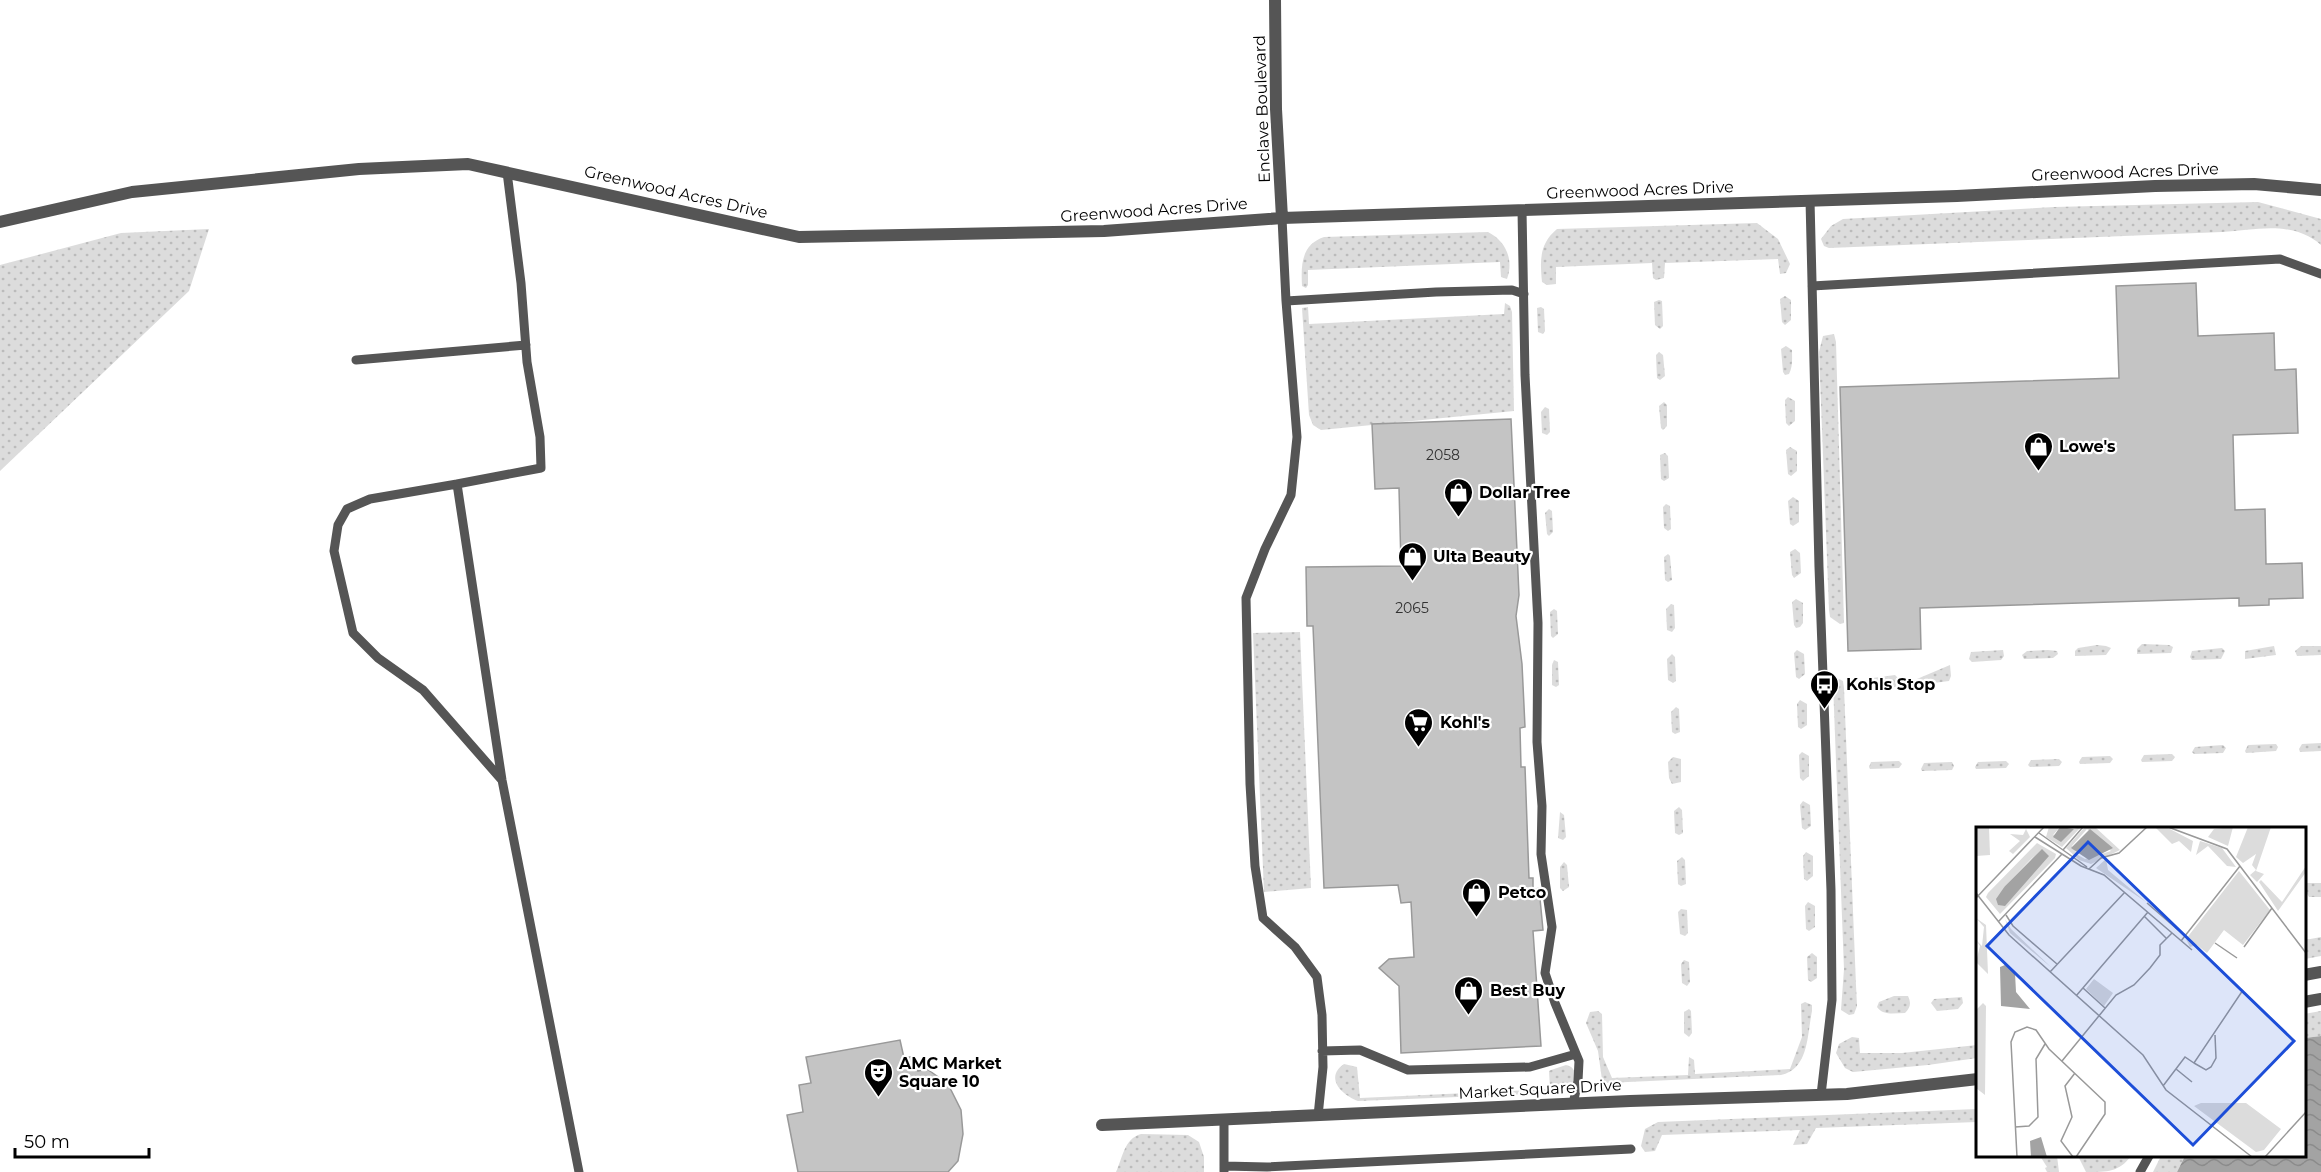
<svg xmlns="http://www.w3.org/2000/svg" width="2321" height="1172" font-family="Montserrat,sans-serif">
<defs>
<pattern id="grass-dots" width="8" height="8" patternUnits="userSpaceOnUse" patternTransform="scale(1.5)"><rect width="8" height="8" fill="#dcdcdc"/><path d="M2 2h.1M6 6h.1" fill="none" stroke="#bbb" stroke-width="1.8" stroke-linecap="round"/></pattern>
<pattern id="water-waves" width="16" height="10" patternUnits="userSpaceOnUse" patternTransform="scale(1.5)"><rect width="16" height="10" fill="#a3a3a3"/><path d="M0 5q4-4 8 0t8 0" fill="none" stroke="#8b8b8b"/></pattern>
</defs>
<rect width="100%" height="100%" fill="#fff"/>
<path fill="url(#grass-dots)" d="M2258,202L2321,219V245C2292,220 2257,230 2222,232L1829,248L1824,246L1821,239L1831,226L1843,219L2054,207Z
M1757,223L1778,239L1790,264L1786,273L1780,274L1778,259L1665,263L1664,278L1656,280L1653,278L1652,263L1556,267V284L1547,285L1542,282C1540,261 1539,244 1557,229Z
M209,229L189,291L0,471V265L121,233Z
M1488,232C1506,241 1514,260 1507,279L1501,277L1500,262L1308,270V285L1306,288L1302,286C1301,265 1301,245 1324,237Z
M1785,296L1791,300V320L1785,325L1782,322L1780,299Z
M1659,300L1662,301L1663,326L1660,329L1655,325L1654,302Z
M1505,303L1510,306L1512,312L1514,411L1321,430L1313,425L1309,415L1302,308L1308,307L1309,324L1504,314Z
M1541,307L1544,309L1545,331L1543,334L1538,332L1537,308Z
M1834,334L1836,342L1844,623L1840,624L1830,617L1829,610L1819,352L1823,336Z
M1786,346L1792,350C1792,357 1793,367 1789,374L1785,375L1783,372L1781,349Z
M1659,352L1663,355L1665,376L1660,380L1657,378L1656,355Z
M1788,397L1795,401V421L1789,426L1786,423L1785,400Z
M1664,402L1667,405V426L1663,430L1661,428L1659,406Z
M1545,407L1549,409L1550,432L1547,435L1542,433L1541,412Z
M1790,447L1797,451V471L1791,476L1788,474L1786,450Z
M1665,453L1668,456L1669,478L1664,481L1661,479L1660,455Z
M1793,497L1799,501V522L1793,526L1790,524L1788,501Z
M1666,504L1670,506L1671,529L1668,531L1664,528L1663,507Z
M1549,509L1552,511L1553,532L1549,536L1547,534L1545,513Z
M1795,549L1800,553L1801,573L1794,578L1792,575L1790,552Z
M1668,554L1670,556L1672,580L1668,582L1665,580L1664,557Z
M1796,599L1803,603V623L1800,627L1796,628L1794,625L1792,602Z
M1671,604L1674,605L1675,628L1672,632L1667,630L1666,609Z
M1554,609L1557,611L1558,634L1553,638L1551,636L1550,612Z
M1300,632L1311,888L1264,892L1253,633Z
M2142,644L2169,645L2173,647L2171,653L2137,654V649Z
M2097,645L2106,646L2111,648L2106,655L2075,656V651L2078,648Z
M2274,646L2276,655L2245,659V651Z
M2301,646H2321V655L2297,656L2295,651Z
M2222,648L2225,651L2221,659L2192,660L2190,657L2192,651Z
M1797,650L1804,654L1805,674L1799,679L1796,677L1794,653Z
M2003,650L2004,656L2001,660L1972,662L1969,659L1971,652Z
M2048,650L2057,651L2058,654L2053,658L2024,659L2022,655L2027,651Z
M1672,654L1675,657L1676,681L1673,683L1668,680L1667,659Z
M1554,660L1558,662L1559,685L1556,687L1552,685V665Z
M1950,665L1951,676L1949,681L1918,685L1917,679Z
M1895,675L1900,680L1897,687L1867,688L1863,686L1865,681L1873,678Z
M1839,679L1843,681L1844,688L1856,985L1857,1006L1854,1014L1849,1015L1841,1010L1844,969L1833,683Z
M1800,700L1807,704V725L1801,729L1798,727L1797,704Z
M1676,707L1679,709L1680,732L1675,734L1672,732L1671,712Z
M2321,743V751L2300,752L2299,749L2302,744Z
M2276,744L2278,747L2276,751L2246,753L2245,751L2248,745Z
M2223,745L2226,748L2223,753L2194,754L2192,752L2195,747Z
M1802,752L1809,756V776L1803,781L1800,778L1799,755Z
M2172,754L2175,757L2172,761L2142,762L2141,760L2144,755Z
M2110,756L2113,759L2110,763L2080,764L2079,762L2082,757Z
M1673,757L1681,759V782L1672,784L1669,778L1668,762Z
M2059,759L2062,762L2059,766L2030,767L2028,765L2031,760Z
M1899,761L1902,764L1899,768L1870,769L1869,767L1871,762Z
M2006,761L2009,764L2006,768L1976,769L1975,767L1978,762Z
M1952,762L1954,766L1952,770L1922,771L1921,769L1924,763Z
M1803,801L1810,805L1811,826L1805,830L1802,828L1800,805Z
M1679,807L1682,810L1683,833L1679,835L1675,833L1674,811Z
M1560,812L1564,815L1566,837L1563,840L1558,838Z
M1806,852L1813,856V876L1807,881L1804,879L1803,856Z
M1682,857L1685,860L1686,884L1681,886L1678,884L1677,861Z
M1564,862L1567,865L1569,887L1563,891L1560,888V867Z
M2306,883H2321V897H2309L2306,892Z
M1808,902L1815,906V927L1809,931L1806,929L1805,906Z
M1681,909L1687,910L1688,933L1685,936L1680,934L1678,912Z
M2321,937V956L2305,959V940Z
M1812,953L1817,957V978L1811,982L1808,980L1807,957Z
M1684,960L1689,962L1690,982L1687,986L1682,983L1681,964Z
M1894,996H1908C1911,1003 1911,1007 1905,1013C1895,1013 1883,1016 1877,1007L1879,1002Z
M1962,997L1963,1003L1958,1009L1937,1011L1931,1003L1934,999Z
M1805,1002L1812,1005V1011C1807,1035 1809,1069 1781,1075L1606,1083L1602,1080L1598,1051L1586,1023L1590,1012L1598,1011L1602,1014L1603,1057L1612,1078L1688,1075L1689,1057L1694,1060L1695,1074L1790,1069L1802,1037L1801,1004Z
M1689,1009L1691,1011L1692,1033L1689,1037L1684,1033V1012Z
M2321,1011V1036L2305,1038L2304,1014Z
M1852,1037L1859,1038L1860,1053H1902L1977,1045V1058L1928,1065L1853,1072L1845,1068L1836,1053L1839,1044Z
M1344,1064L1357,1067L1360,1098L1550,1089L1549,1071L1551,1070L1566,1065C1579,1068 1574,1079 1572,1089L1556,1093L1358,1101C1342,1095 1324,1078 1344,1064Z
M1977,1109V1122L1816,1128L1807,1144L1793,1145L1800,1130L1662,1135L1655,1151L1645,1152L1641,1146L1645,1129L1658,1122Z
M1141,1134L1188,1135L1199,1142L1204,1157V1172H1116C1123,1157 1124,1139 1141,1134Z
M2040,1156H2057L2059,1172H2047L2045,1168L2047,1167Z
M2078,1156H2131C2119,1172 2108,1172 2086,1172Z
M2161,1156H2185L2177,1172H2153Z"/>
<path fill="url(#water-waves)" d="M2321,1036V1172H2177L2185,1156H2304L2305,1038Z"/>
<path fill="#c4c4c4" stroke="#999" stroke-width="1.5" d="M2196,283L2198,336L2274,333L2275,370L2296,369L2298,433L2233,435L2235,510L2265,509L2266,564L2302,563L2303,598L2269,599V605L2239,606V598L1920,608L1921,649L1848,651L1840,387L2119,378L2116,286Z
M1511,419L1519,595L1516,616L1522,664L1525,727L1520,728L1521,767H1525L1529,878H1533V890L1539,888L1543,930L1533,931L1541,1046L1401,1053L1399,986L1379,968L1389,959L1414,957L1411,902L1401,903L1398,885L1324,888L1313,626H1307L1306,567L1401,566L1399,488L1375,489L1372,424Z
M900,1040L904,1058L915,1056L918,1071L927,1069L948,1084L961,1110L963,1134L958,1161L948,1172H798L787,1115L803,1112L799,1085L811,1083L806,1057Z"/>
<g fill="none" stroke-linecap="round" stroke-linejoin="round">
<path stroke="#555" stroke-width="9" d="M507,172L521,283L527,362L540,437L541,468L457,484L502,780L579,1172
M1810,200L1819,567L1831,890L1832,1000L1821,1095
M1522,210L1525,375L1538,623L1537,742L1542,806L1541,854L1552,927L1545,973L1555,1003L1579,1061L1578,1081L1573,1104
M1282,218L1286,301L1297,437L1291,495L1265,549L1246,598L1250,784L1255,866L1263,918L1295,947L1317,977L1322,1015L1323,1067L1318,1116
M1812,286L2280,259L2321,274
M1286,301L1436,292L1512,290L1524,294
M356,360L526,345
M457,484L370,499L347,509L338,525L334,551L353,633L378,658L423,690L501,779
M1322,1051L1360,1050L1408,1070L1530,1067L1576,1054
M1224,1166L1267,1167L1631,1149
M1224,1171V1120
M2140,1172L2149,1156"/>
<path stroke="#555" stroke-width="12" d="M1275,0L1276,109L1282,218
M0,222L132,192L359,169L468,164L799,237L1104,231L1282,218L1957,196L2155,186L2254,184L2321,190
M2304,975L2321,972
M2304,1002L2321,999
M1102,1125L1630,1101L1847,1094L1978,1079"/>
</g>
<defs>
<symbol id="shop-pin" viewBox="-11 -11 22 30"><path d="M0 17L-7.5 6A9.5 9.5 0 1 1 7.5 6Z" fill="#000" stroke="#fff"/><path d="M-5-2.5h2.3a2.7 3.5 0 0 1 5.4 0H5L5.5 6h-11ZM-1.5-2.5h3a1.5 2.3 0 0 0-3 0Z" fill="#fff"/></symbol>
<symbol id="bus-pin" viewBox="-11 -11 22 30"><path d="M0 17L-7.5 6A9.5 9.5 0 1 1 7.5 6Z" fill="#000" stroke="#fff"/><path d="M-5-6H5V4H4V6H2V4H-2V6H-4V4H-5ZM-3.5-4V0h7V-4ZM-3.5 1.2v1.5H-2V1.2ZM2 1.2v1.5H3.5V1.2Z" fill="#fff"/></symbol>
<symbol id="supermarket-pin" viewBox="-11 -11 22 30"><path d="M0 17L-7.5 6A9.5 9.5 0 1 1 7.5 6Z" fill="#000" stroke="#fff"/><path d="M-6-5.5h2.5l.6 2H6L4.5 2H-2.5L-4.4-4H-6ZM-1.5 3.2a1.3 1.3 0 1 0 .1 0ZM3 3.2a1.3 1.3 0 1 0 .1 0Z" fill="#fff"/></symbol>
<symbol id="theatre-pin" viewBox="-11 -11 22 30"><path d="M0 17L-7.5 6A9.5 9.5 0 1 1 7.5 6Z" fill="#000" stroke="#fff"/><path d="M-5-5.5Q0-4 5-5.5V0Q5 5 0 6Q-5 5-5 0ZM-3.3-2.5H-1v1.5H-3.3ZM1-2.5H3.3v1.5H1ZM-2.8 1Q0 5.5 2.8 1Z" fill="#fff"/></symbol>
</defs>
<g fill-rule="evenodd">
<use href="#shop-pin" x="2022" y="430" width="33" height="45"/>
<use href="#shop-pin" x="1442" y="476" width="33" height="45"/>
<use href="#shop-pin" x="1396" y="540" width="33" height="45"/>
<use href="#bus-pin" x="1808" y="668" width="33" height="45"/>
<use href="#supermarket-pin" x="1402" y="706" width="33" height="45"/>
<use href="#shop-pin" x="1460" y="876" width="33" height="45"/>
<use href="#shop-pin" x="1452" y="974" width="33" height="45"/>
<use href="#theatre-pin" x="862" y="1056" width="33" height="45"/>
</g>
<g text-anchor="middle" dominant-baseline="central" stroke-width="4.5" stroke-linejoin="round" paint-order="stroke">
<g font-size="14" fill="#313131">
<text x="1443" y="455">2058</text>
<text x="1412" y="608">2065</text>
</g>
<g font-size="16" fill="#000" stroke="#fff">
<text transform="translate(1262 109) rotate(-92)">Enclave Boulevard</text>
<text transform="translate(2125 172) rotate(-2)">Greenwood Acres Drive</text>
<text transform="translate(1640 190) rotate(-2)">Greenwood Acres Drive</text>
<text transform="translate(676 192) rotate(13)">Greenwood Acres Drive</text>
<text transform="translate(1154 210) rotate(-4)">Greenwood Acres Drive</text>
<text transform="translate(1540 1089) rotate(-3)">Market Square Drive</text>
</g>
<g font-size="16" font-weight="bold" fill="#000" stroke="#fff" text-anchor="start">
<text x="2059" y="446">Lowe's</text>
<text x="1479" y="492">Dollar Tree</text>
<text x="1433" y="556">Ulta Beauty</text>
<text x="1846" y="684">Kohls Stop</text>
<text x="1440" y="722">Kohl's</text>
<text x="1498" y="892">Petco</text>
<text x="1490" y="990">Best Buy</text>
<text x="899" y="1063">AMC Market<tspan x="899" dy="18">Square 10</tspan></text>
</g>
</g>
<g transform="translate(1976 827)">
<rect width="330" height="330" fill="#fff"/>
<path d="M73,0H84L77,8L105,0L86,20L70,10ZM109,0H119L144,23L115,37L103,33L90,21ZM111,2L135,24L109,32L102,28L96,19ZM179,0H190L217,14L215,25L203,14L196,17ZM257,0L252,19L232,10L238,2ZM272,0H295L280,44L288,47L281,55L274,48L280,43L276,38L280,27L267,36L260,30ZM50,2L54,10L37,27L33,24L44,14L34,7L47,8ZM224,14L246,21L260,40L251,39L232,19L220,28ZM61,16L80,27L79,31L24,87L10,70L12,66ZM58,29L22,78L29,59ZM130,32L132,43L170,75L120,41ZM330,39V45L302,84L283,55L285,53L306,75ZM263,44L294,83L267,118L248,103L231,126L221,118L214,120L210,112ZM0,91L10,98L12,147L0,135L4,119L0,113L6,119L8,100ZM29,92L35,102L76,141L34,106ZM118,152L137,166L128,179L110,162ZM7,176L10,179L9,268L0,261V183ZM225,276H270L305,302L288,323L280,325L218,279Z" fill="#dcdcdc" fill-rule="evenodd"/>
<path d="M0,0H13L14,28L0,29Z" fill="#dcdcdc"/>
<path d="M84,0L98,2L85,15L77,10ZM114,2L137,21L113,33L95,21ZM66,22L73,29L29,79L22,78L20,72L29,59ZM29,138L39,146L40,165L54,182L25,179L24,140ZM65,310L71,330H55L54,314Z" fill="#a3a3a3"/>
<path fill="none" stroke="#999" stroke-width="1.5" d="M192,0L251,22L330,126M63,6L111,40M59,10L105,39L128,48L216,123M87,23L107,0M113,42L125,31L143,26L171,0M0,66L33,108L167,228L190,263L276,330M0,71L68,0M171,76L209,109M30,88L37,99L81,137M168,89L190,111M23,94L86,27M205,114L264,39M239,116L261,131M268,120L296,81M74,145L149,65M107,161L129,181M100,169L172,85M86,234L140,168L158,158L174,141L184,128V118L196,106M218,236L230,243L235,240L240,231L239,208M200,242L216,255M187,259L209,230L218,236L267,163M39,300L53,299L62,290L60,232L69,217M41,330L35,215L39,205L51,200L60,203L73,222L129,275V287L100,330M97,330L85,314L96,290L89,259L99,246M289,330L330,285"/>
<path fill="#1d4ed8" fill-opacity="0.15" stroke="#1d4ed8" stroke-width="3" d="M112,15L318,214L217,318L11,119Z"/>
<rect width="330" height="330" fill="none" stroke="#000" stroke-width="3"/>
</g>
<path d="M15 1148v9h134v-9" fill="none" stroke="#000000" stroke-width="3"/>
<text x="24" y="1148" font-size="18" fill="#000000" stroke="#ffffff" stroke-width="4.5" paint-order="stroke">50 m</text>
</svg>
